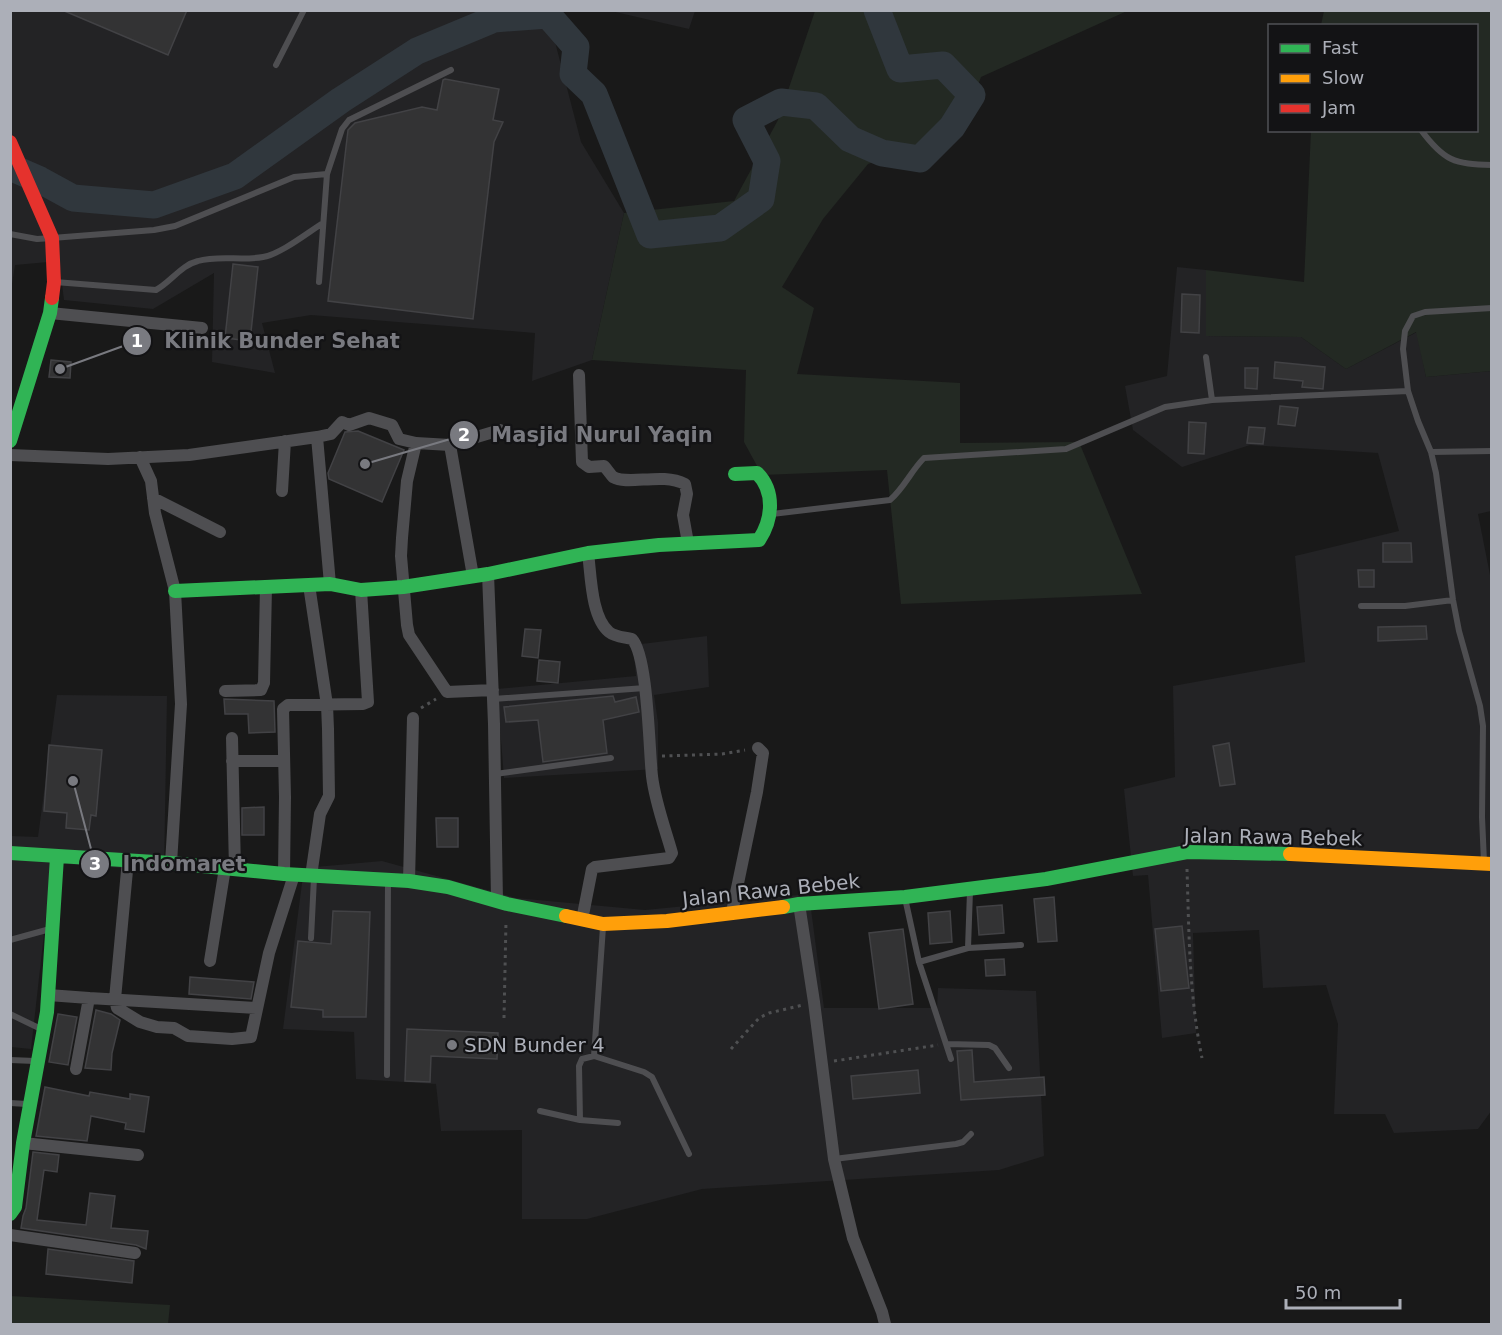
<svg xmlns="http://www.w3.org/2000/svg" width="1502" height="1335" font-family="'DejaVu Sans',sans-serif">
<rect width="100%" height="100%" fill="#191919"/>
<path fill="#232325" d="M11,11H547L581,142L624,213L592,360L532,381L535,333L311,315L262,323L275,373L212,362L214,273L153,309L64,300L59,261L15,265L11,290Z
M611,11L695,10V11L689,29Z
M1177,267L1206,270V336L1301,337L1346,369L1417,332L1426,377L1491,371V511L1478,514L1492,585V1110L1478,1129L1394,1133L1385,1114H1334L1338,1024L1326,985L1263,988L1259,930L1193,933L1196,1033L1162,1038L1148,875L1133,876L1124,789L1175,777L1173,686L1305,662L1295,556L1399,531L1378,453L1250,445L1182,467L1133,430L1125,386L1167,376Z
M707,636L709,687L654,695L658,722V769L504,778L497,689L636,676L633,645Z
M57,695L167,696L164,871L52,863L31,1049L11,1047L10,836L38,837Z
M382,861L516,898L645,910L809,894L824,1008H937L938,988L1036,991L1044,1156L999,1170L702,1189L587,1219H522V1130L441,1131L436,1084L356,1079L354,1032L283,1029L304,868Z"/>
<path fill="#232923" d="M815,11H1127L981,77L960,132L868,164L823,219L782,287L814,308L797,374L960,383V443L1079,442L1142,594L901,604L887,470L762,475L744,442L746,370L592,360L624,213L734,201L778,120Z
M1324,11H1491V371L1426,377L1416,332L1346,369L1301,337L1206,336V270L1304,282L1311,131L1476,130V26L1321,25Z
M10,1296L170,1305L168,1324H11Z"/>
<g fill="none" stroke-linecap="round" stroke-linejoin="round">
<path stroke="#30373d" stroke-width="27" d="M10,167L40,180L73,198L154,205L235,176L341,100L417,51L494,19L548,15L576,47L573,74L594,94L650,235L720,228L761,199L767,161L746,120L781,102L816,106L850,139L882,153L920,159L952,127L972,95L943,65L900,69L877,10"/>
</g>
<path fill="#333334" stroke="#424245" stroke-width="1.5" d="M62,10H187L168,55Z
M445,79L499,89L493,120L503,122L494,142L473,319L328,301L348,130L355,123L422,107L437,110L443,80Z
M233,264L258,267L250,341L225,338Z
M1182,294L1200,295L1199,333L1181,332Z
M51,360L71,362L70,378L49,377Z
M1275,362L1325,367L1323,389L1302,387L1303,381L1274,378Z
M1245,368H1258L1257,389L1245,388Z
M1280,406L1298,408L1295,426L1278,424Z
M1189,422L1206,423L1204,454L1188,453Z
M1249,427L1265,428L1263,444L1247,443Z
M358,431L404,450L382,502L329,479L328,473L345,432Z
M1383,543H1411L1412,562H1383Z
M1358,570H1374V587H1359Z
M1426,626L1427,639L1378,641V627Z
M525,629L541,630L538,658L522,656Z
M539,660L560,662L558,683L537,681Z
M613,696L615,702L636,697L639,712L603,720L607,753L543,762L538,720L506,722L504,707Z
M224,699L274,701L275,732L249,733L248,714H225Z
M1229,743L1235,784L1220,786L1213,746Z
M49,745L102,750L96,816L91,815L89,830L66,828L67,813L44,811Z
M264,807V835H242V808Z
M436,818H458V847H437Z
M1054,897L1057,941L1038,942L1034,899Z
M1002,905L1004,933L979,935L977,907Z
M333,911L370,912L366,1017H323V1010L291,1007L298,941L331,944Z
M950,911L952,942L930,944L928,913Z
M1182,926L1189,988L1161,991L1155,929Z
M903,929L913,1004L879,1009L869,933Z
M1004,959L1005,975L986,976L985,960Z
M190,977L254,982L251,999L189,994Z
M96,1010L111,1014L120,1020L112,1053L111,1070L85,1068Z
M58,1014L77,1017L68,1065L49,1062Z
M407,1029L498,1033L497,1059L431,1056L430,1082L405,1081Z
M972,1050L974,1082L1044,1077L1045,1095L961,1100L957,1051Z
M918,1070L920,1093L853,1099L851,1076Z
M45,1087L89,1096L90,1092L130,1099V1094L149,1097L144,1132L125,1129L126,1123L91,1116L87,1141L36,1136Z
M33,1152L59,1155L57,1172L44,1170L37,1220L86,1225L90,1193L115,1196L111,1228L148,1231L146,1249L136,1245L21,1228L23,1216L26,1208Z
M48,1249L134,1261L132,1283L46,1274Z"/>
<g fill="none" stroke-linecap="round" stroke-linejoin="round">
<path stroke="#4f5052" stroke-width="3" stroke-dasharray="3 4.5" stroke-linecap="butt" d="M421,708L436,699
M662,756L722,754L745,750
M1187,869C1189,932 1189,995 1202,1058
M504,1018L506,921
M731,1049L759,1018L769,1013L803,1005
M834,1061L938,1045"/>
<path stroke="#4e4e51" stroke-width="6" d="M276,65L304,10
M1421,130C1444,161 1454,164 1492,165
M327,174L342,129L349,120L451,70
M10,234L37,239L52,238L154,230L175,226L294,177L327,174L319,282
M55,282L156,290C171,282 181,265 198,261C218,255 242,261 263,257C281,254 307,233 323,223
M1206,357L1212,400L1408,391
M1431,452L1492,451
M772,514L890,500C904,488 911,471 924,458L1066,449L1165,407L1212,400
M1361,606H1405L1453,600
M493,699L645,688
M495,774L611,758
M1484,862L1482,817L1483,726L1480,706L1459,631L1453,600L1436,473L1431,452L1418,421L1408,391L1403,349L1405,331L1413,316L1425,312L1492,308
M905,898L919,962L951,1059
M603,927L594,1056L644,1072L652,1077L689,1154
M311,938L314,878
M10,940L50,929
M968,948L970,891
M919,962L968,948L1021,945
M10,1014L41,1029
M947,1044L989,1045L995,1048L1009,1068
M10,1060L35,1061
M387,1075L388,881
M10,1103L27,1104
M540,1111L580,1120L618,1123
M580,1120L579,1066L582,1059L594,1056
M834,1159L956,1144L963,1142L971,1134"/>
<path stroke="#4e4e51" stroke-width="12" d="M50,313L202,328
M579,375L582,462L589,467L604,466C607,469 610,474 613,477C628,486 662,472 685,484L687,494L683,515L688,543
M317,437L330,584
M416,443L407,481L402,538L401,556L407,625L409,635L447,692L493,690
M450,445L473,576
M10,455L108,459L189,455L317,437L331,434L342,422L349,425L369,418L392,425L399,439L416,443L450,445L500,430
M140,457L151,481L155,513L175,591L181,704L171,863
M282,491L285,441
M153,498L220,532
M488,574L494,724L497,901
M309,585L327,705L328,729L329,796L320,814L311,876
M225,691L261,690L264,683L266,587
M232,738L235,869
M232,761H284
M128,860L115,999L117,1008L140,1022L157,1027L174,1028L188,1036L232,1039L251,1037L269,953L294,875
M284,874L285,797L283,709L288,705L363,704L368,702L361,590
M409,881L413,718
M799,904L814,1002L834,1159L853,1238L882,1312L885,1324
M732,912L757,792L763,753L758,748
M582,920L592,869L595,867L669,858L672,853C665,828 655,802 652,776C649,750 648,656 632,639C624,637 615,637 609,632C591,617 591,575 588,553
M210,961L225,868
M48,995L89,998L76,1069
M89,998L257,1008
M23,1143L138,1155
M10,1235L135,1253"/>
<path stroke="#30b455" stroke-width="14" d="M10,441L50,313L52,298
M175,591L330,584L361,590L403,587L488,574L588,553L659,545L759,540C773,519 775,491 757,473L735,474
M10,853L171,863L284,874L409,881L448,887L507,904L566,916
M783,907L799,904L905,897L1046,879L1187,852L1290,854
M10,1214L15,1207L23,1143L47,1012L57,857"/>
<path stroke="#ff9f0a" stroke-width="14" d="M1290,854L1492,864
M566,916L603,924L667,921L783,907"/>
<path stroke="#e5322d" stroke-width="14" d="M10,142L52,238L54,282L52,298"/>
</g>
<circle fill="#797a80" stroke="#131315" stroke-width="2" cx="452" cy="1045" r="6"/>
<g text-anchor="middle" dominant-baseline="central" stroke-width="4.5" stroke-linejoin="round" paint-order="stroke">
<g font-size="20" fill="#acafb8" stroke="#131315">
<text transform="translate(1273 837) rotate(1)">Jalan Rawa Bebek</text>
<text transform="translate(771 890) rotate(-6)">Jalan Rawa Bebek</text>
</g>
<g font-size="20" fill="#acafb8" stroke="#131315" text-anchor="start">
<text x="464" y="1045">SDN Bunder 4</text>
</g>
</g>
<path fill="none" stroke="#797a80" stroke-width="2" d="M60 369L137 341M365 464L464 435M73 781L95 864"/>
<g fill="#797a80" stroke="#131315" stroke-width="2">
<circle cx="60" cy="369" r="6"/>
<circle cx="365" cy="464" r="6"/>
<circle cx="73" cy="781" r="6"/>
<circle cx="137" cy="341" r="15"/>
<circle cx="464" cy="435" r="15"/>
<circle cx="95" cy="864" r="15"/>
</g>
<g font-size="18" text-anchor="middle" font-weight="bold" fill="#fff">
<text x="137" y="347">1</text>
<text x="464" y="441">2</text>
<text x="95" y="870">3</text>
</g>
<g font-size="21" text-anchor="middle" font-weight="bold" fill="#797a80" stroke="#131315" stroke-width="4.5" stroke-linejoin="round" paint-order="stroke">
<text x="282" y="348">Klinik Bunder Sehat</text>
<text x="602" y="442">Masjid Nurul Yaqin</text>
<text x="184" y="871">Indomaret</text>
</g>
<rect width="1502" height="1335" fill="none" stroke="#acafb8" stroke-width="24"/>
<rect x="1268" y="24" width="210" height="108" fill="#131315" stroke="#505156" stroke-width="1.5"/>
<rect x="1280" y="44" width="30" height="9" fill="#30b455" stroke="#505156" stroke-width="1.5"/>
<text x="1322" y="54" font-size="18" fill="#acafb8">Fast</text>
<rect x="1280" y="74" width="30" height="9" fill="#ff9f0a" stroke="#505156" stroke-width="1.5"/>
<text x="1322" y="84" font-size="18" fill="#acafb8">Slow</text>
<rect x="1280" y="104" width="30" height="9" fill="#e5322d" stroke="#505156" stroke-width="1.5"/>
<text x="1322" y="114" font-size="18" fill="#acafb8">Jam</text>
<path d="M1286 1299v9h114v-9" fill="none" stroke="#acafb8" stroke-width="3"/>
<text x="1295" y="1299" font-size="18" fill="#acafb8" stroke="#131315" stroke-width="4.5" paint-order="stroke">50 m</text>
</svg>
